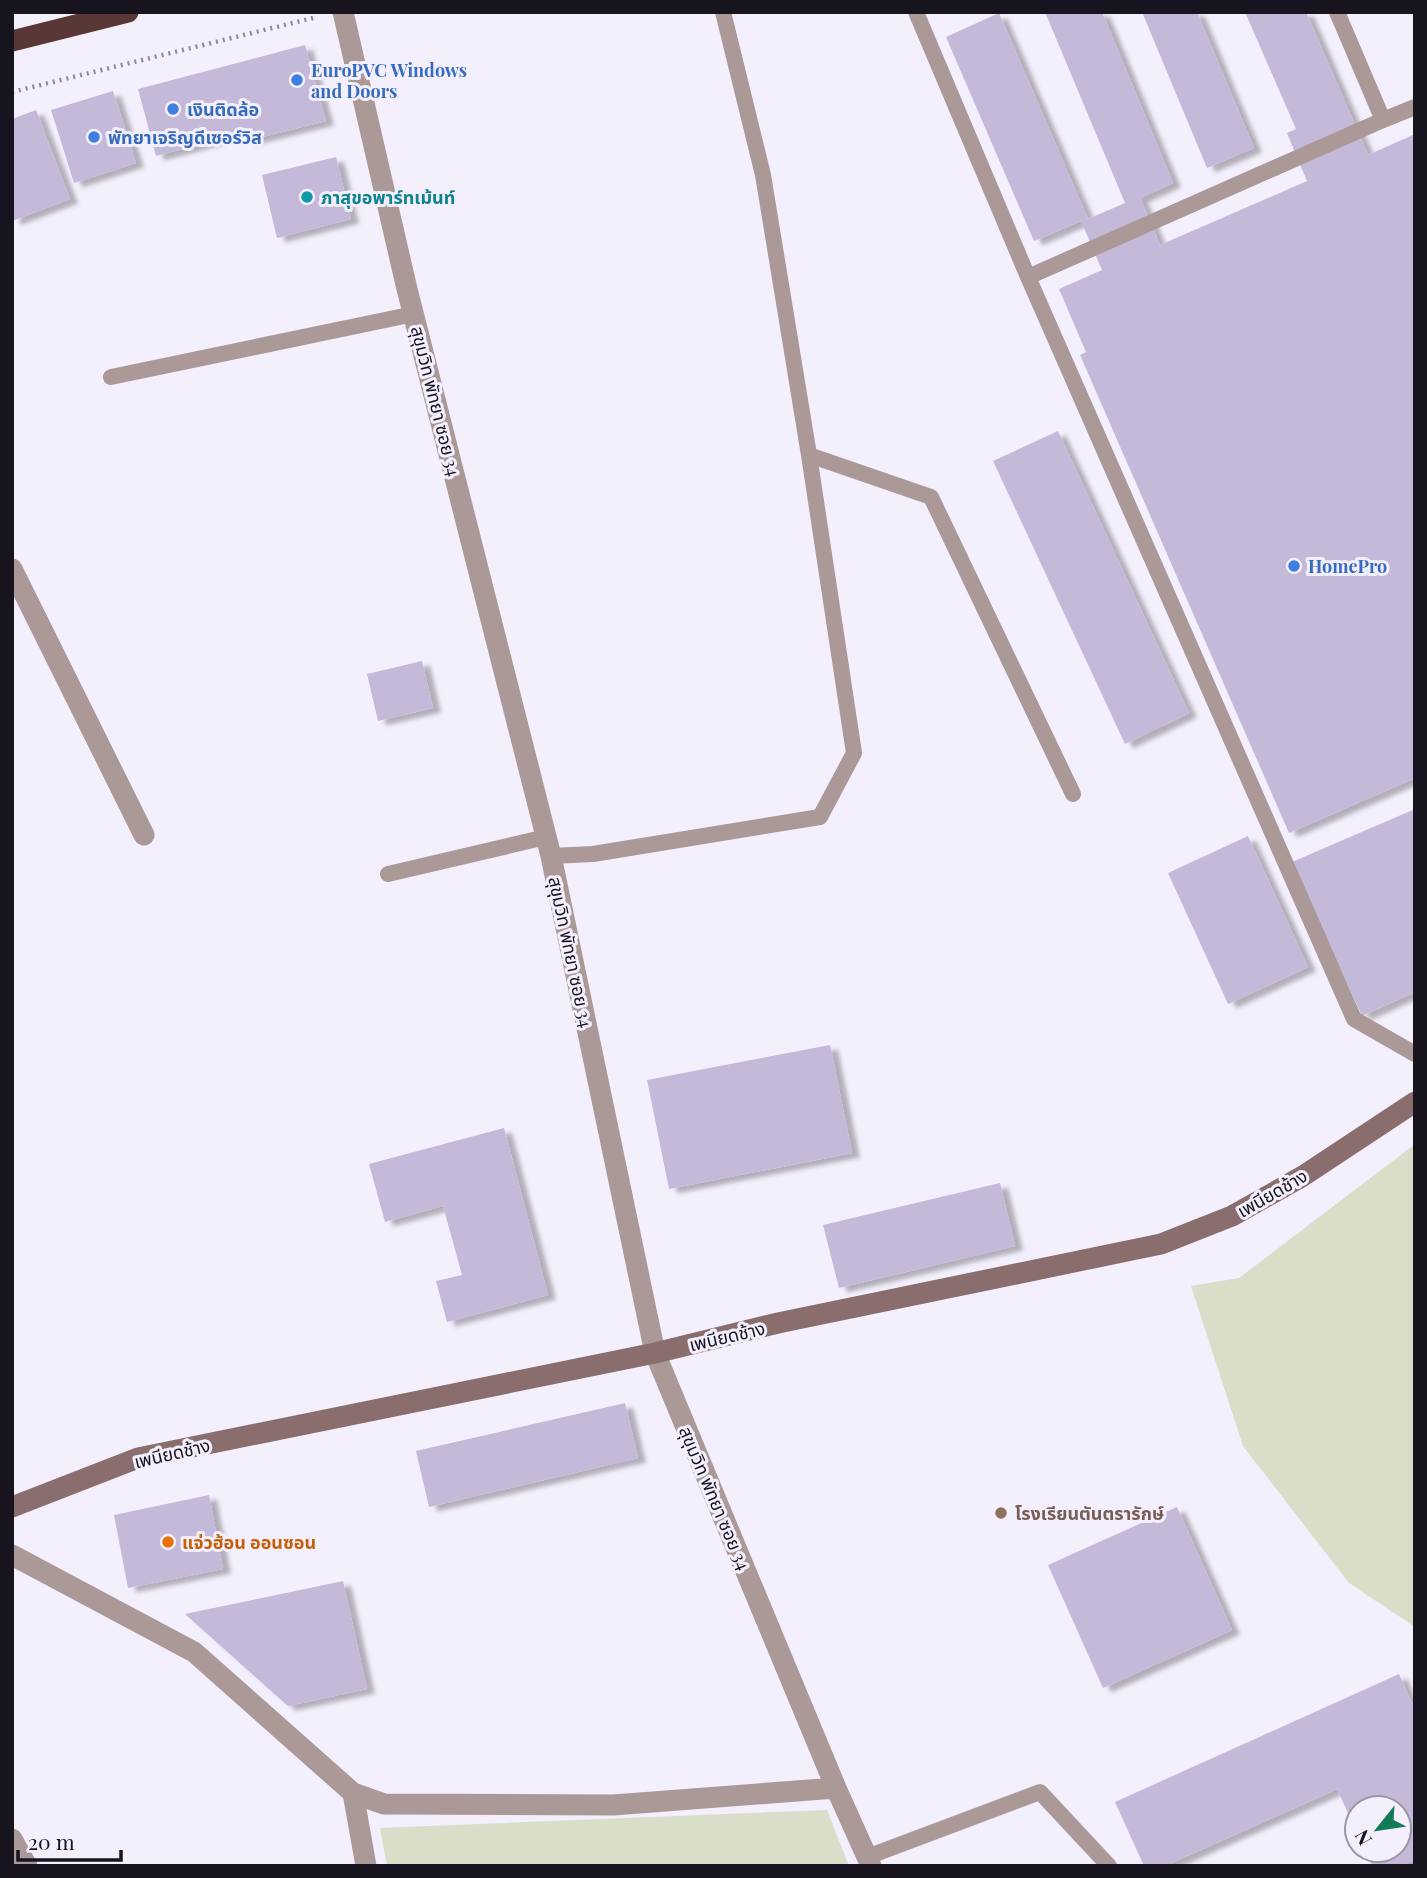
<svg xmlns="http://www.w3.org/2000/svg" width="1427" height="1878" font-family="'Playfair Display','Noto Sans Thai',serif">
<defs>
<filter id="shadow"><feDropShadow dx="8" dy="4.5" stdDeviation="2" flood-color="#0004"/></filter>
</defs>
<rect width="100%" height="100%" fill="#f3effd"/>
<path fill="#d8dec8" d="M1415,1144V1627L1349,1583L1243,1446L1191,1286L1239,1278Z
M827,1810L849,1866H387L380,1828Z"/>
<path fill="#c5b9da" filter="url(#shadow)" d="M1045,12H1102L1173,183L1140,198L1160,245L1307,181L1287,133L1296,129L1245,12H1306L1368,155L1415,134V778L1289,833L1080,355L1086,352L1059,289L1102,270L1081,221L1034,241L946,37L999,13L1088,219L1125,203Z
M1142,12H1197L1254,148L1207,168Z
M305,45L326,121L246,141L243,133L156,156L138,89Z
M113,91L136,163L74,183L51,110Z
M36,110L70,199L12,221V119Z
M336,157L351,219L277,238L262,175Z
M1058,431L1189,713L1125,744L993,461Z
M422,661L433,708L378,721L367,674Z
M1415,809V992L1362,1016L1292,862Z
M1248,836L1308,967L1228,1004L1168,873Z
M830,1045L852,1153L669,1189L647,1080Z
M504,1128L548,1295L447,1322L436,1281L462,1275L443,1206L385,1222L369,1164Z
M1000,1183L1015,1246L839,1288L823,1225Z
M625,1403L638,1458L429,1507L416,1451Z
M209,1495L223,1569L128,1588L114,1515Z
M1177,1507L1232,1630L1103,1688L1048,1565Z
M343,1581L367,1689L288,1706L185,1614Z
M1399,1674L1415,1710V1859L1400,1866H1372L1365,1850H1399V1808H1357V1833L1337,1789L1165,1866H1144L1115,1802Z"/>
<g fill="none" stroke-linecap="round" stroke-linejoin="round">
<path stroke="#8e8a97" stroke-width="4.5" stroke-dasharray="2 5" stroke-linecap="butt" d="M12,92L317,17"/>
<path stroke="#ab9998" stroke-width="16" d="M916,12L1028,277L1354,1019L1415,1054
M1337,12L1383,120L1415,107
M1028,277L1383,120
M111,377L414,314
M809,455L931,497L1073,794
M551,856L593,854L820,817L854,753L809,455L763,175L723,12
M388,874L546,837
M867,1857L1040,1792L1109,1866"/>
<path stroke="#ab9998" stroke-width="21" d="M343,12L407,289L551,856L655,1353L836,1788L871,1866
M12,569L144,835
M12,1555L194,1652L353,1793L384,1804L613,1805L836,1788
M353,1793L366,1866
M12,1839L27,1866"/>
<path stroke="#896e6d" stroke-width="21" d="M12,1507L138,1458L655,1353L778,1323L1161,1244L1232,1216L1303,1176L1415,1102"/>
<path stroke="#593737" stroke-width="21" d="M12,41L128,12"/>
</g>
<g fill="#3f7fe0" stroke="#f3effd" stroke-width="2.5">
<circle cx="297" cy="80" r="7"/>
<circle cx="173" cy="109" r="7"/>
<circle cx="94" cy="137" r="7"/>
<circle cx="1294" cy="566" r="7"/>
</g>
<circle fill="#0f9aa8" stroke="#f3effd" stroke-width="2.5" cx="307" cy="197" r="7"/>
<circle fill="#8d6e63" stroke="#f3effd" stroke-width="2.5" cx="1001" cy="1513" r="7"/>
<circle fill="#e8710a" stroke="#f3effd" stroke-width="2.5" cx="168" cy="1542" r="7"/>
<g text-anchor="middle" dominant-baseline="central" stroke-width="6" stroke-linejoin="round" paint-order="stroke">
<g font-size="18" font-weight="bold" fill="#366cbe" stroke="#f3effd" text-anchor="start">
<text x="311" y="70">EuroPVC Windows<tspan x="311" dy="21">and Doors</tspan></text>
<text x="187" y="109">เงินติดล้อ</text>
<text x="108" y="137">พัทยาเจริญดีเซอร์วิส</text>
<text x="1308" y="566">HomePro</text>
</g>
<g font-size="18" font-weight="bold" fill="#0d838f" stroke="#f3effd" text-anchor="start">
<text x="321" y="197">ภาสุขอพาร์ทเม้นท์</text>
</g>
<g font-size="18" fill="#17131f" stroke="#f3effd">
<text transform="translate(436 401) rotate(76)">สุขุมวิท พัทยา ซอย 34</text>
<text transform="translate(571 952) rotate(78)">สุขุมวิท พัทยา ซอย 34</text>
<text transform="translate(1272 1193) rotate(-30)">เพนียดช้าง</text>
<text transform="translate(727 1336) rotate(-13)">เพนียดช้าง</text>
<text transform="translate(172 1453) rotate(-13)">เพนียดช้าง</text>
<text transform="translate(715 1498) rotate(67)">สุขุมวิท พัทยา ซอย 34</text>
</g>
<g font-size="18" font-weight="bold" fill="#785e54" stroke="#f3effd" text-anchor="start">
<text x="1015" y="1513">โรงเรียนตันตรารักษ์</text>
</g>
<g font-size="18" font-weight="bold" fill="#c56008" stroke="#f3effd" text-anchor="start">
<text x="182" y="1542">แจ่วฮ้อน ออนซอน</text>
</g>
</g>
<rect width="1427" height="1878" fill="none" stroke="#17131f" stroke-width="28"/>
<g transform="translate(1378 1829) rotate(240)"><circle r="33" fill="#f3effd" stroke="#9b97a4" stroke-width="2"/>
<path d="M0-5L12 26L0 18L-12 26Z" fill="#127b55"/>
<text y="-10" font-size="19" font-weight="bold" text-anchor="middle" fill="#17131f">N</text>
</g>
<path d="M18 1850v10h103v-10" fill="none" stroke="#17131f" stroke-width="3.5"/>
<text x="28" y="1850" font-size="21" fill="#17131f" stroke="#f3effd" stroke-width="5" paint-order="stroke">20 m</text>
</svg>
